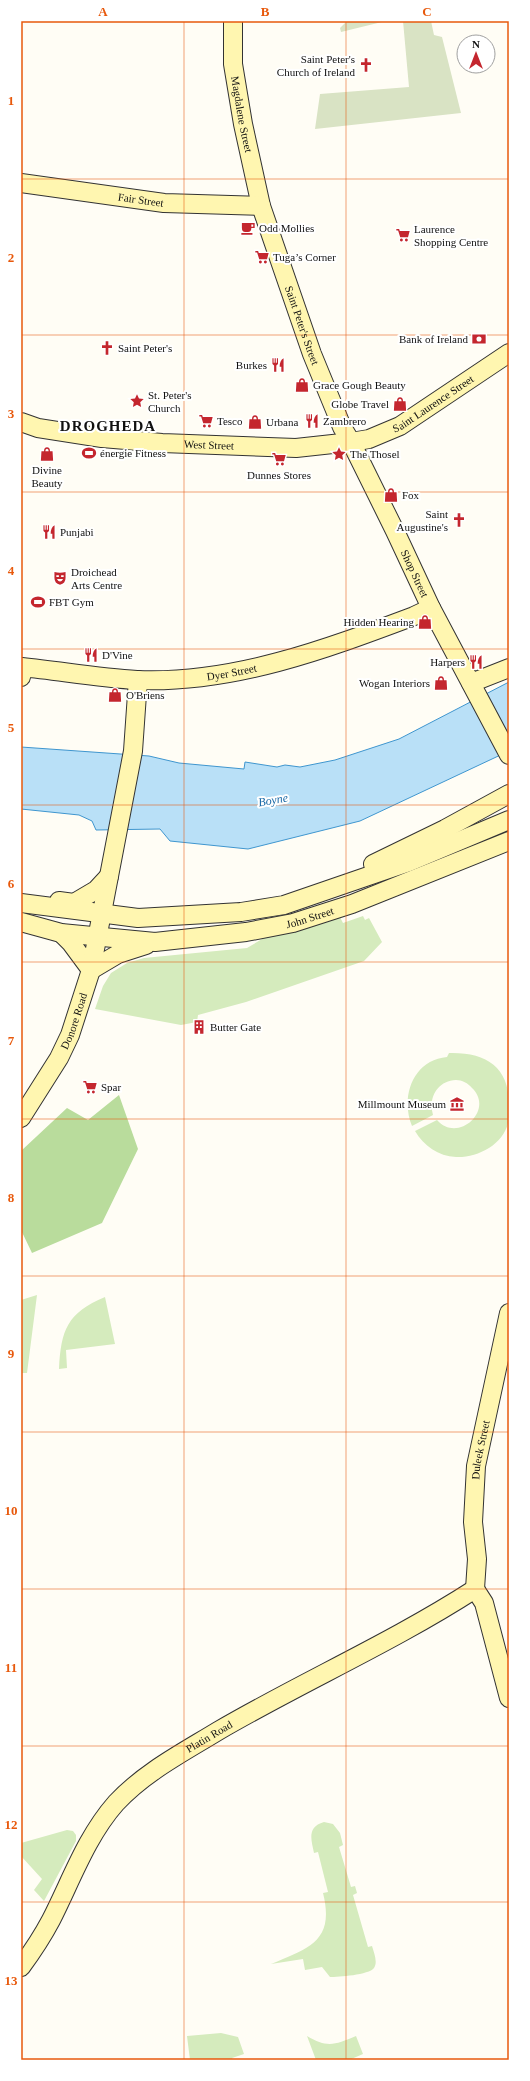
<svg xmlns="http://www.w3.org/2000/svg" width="530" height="2081" font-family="Georgia,serif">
<rect width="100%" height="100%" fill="#fffdf5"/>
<path fill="#d5ebbd" d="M363,916L365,920L369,918L382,942L364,961L246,1002L198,1015L197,1022L181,1025L95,1009L103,986L111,973L127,963L144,958L247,948L269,935L340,917L343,923Z
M449,1053C485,1052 509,1066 509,1104C509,1110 510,1117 508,1123C503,1145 477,1158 456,1157C438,1156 424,1146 415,1131L437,1120C458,1144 495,1110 472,1088C468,1083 462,1080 456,1080C437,1081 428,1098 433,1115L412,1126C400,1097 413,1060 447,1057Z
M37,1295L27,1373H21V1300Z
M105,1297L115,1344L66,1350L67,1368L59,1369C61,1330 67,1313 105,1297Z
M324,1822L333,1824L340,1833L343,1845L339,1847L351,1887L355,1886L357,1893L353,1895L368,1947L372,1946C374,1953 378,1962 374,1968C369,1975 338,1977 330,1977L322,1967L305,1970L303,1959L271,1964C309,1948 335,1941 323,1893L328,1892L318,1852L314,1853C311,1839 307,1827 324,1822Z
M67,1830L73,1831L76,1835V1841L44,1901L34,1890L42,1879L21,1856V1843Z
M221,2033L238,2037L244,2054L232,2058L233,2060H190L187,2036Z
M307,2036C327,2048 335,2045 356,2036L363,2054L349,2060H316Z"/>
<path fill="#b9dc9c" d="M119,1095L138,1149L102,1223L32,1253L21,1230V1151L67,1108L88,1120Z"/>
<path fill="#d9e3c4" d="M347,21H386L341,32L340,28Z
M403,21H431L434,35L442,37L461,113L315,129L320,94L409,87Z"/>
<path fill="#b9e0f7" stroke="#3f96cf" d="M509,682V751L360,821L248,849L170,841L160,829L96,830L92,821L79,815L21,809V747L149,756L179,763L244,769L245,762L277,767L285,765L300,767L335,760L399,739Z"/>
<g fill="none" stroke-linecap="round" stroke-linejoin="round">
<defs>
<g id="secondary">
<path id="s1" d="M233,21V64L243,124L261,206L312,354L342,427L351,442L395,531L431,608L509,755"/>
<path id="s2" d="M21,183L164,203L261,206"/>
<path id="s3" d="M21,422L38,428L102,438L162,443L296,448L351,442L369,439L400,426L509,353"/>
<path id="s4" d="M21,677L22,667C61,671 99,678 137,680C233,684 326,649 414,616L431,608"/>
<path d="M471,683L509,668"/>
<path d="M373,864L445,829L509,794"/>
<path d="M59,901L74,903L96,890L109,876"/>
<path d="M21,903L138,918L241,912L284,905L409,862L509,820"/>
<path id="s5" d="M21,922L61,933L155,942L246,932L293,923L352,904L509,841"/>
<path d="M61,933L71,943L91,970"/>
<path d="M91,970L118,954L146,945"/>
<path id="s6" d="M21,1118L59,1058L70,1035L91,970L133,751L138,680"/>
<path id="s7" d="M475,1589L477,1559L473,1522L476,1466L509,1313"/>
<path d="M475,1589L484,1603L509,1698"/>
<path id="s8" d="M21,1967C32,1952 42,1937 51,1920C71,1881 86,1837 116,1803C145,1772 182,1753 218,1731C302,1682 393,1642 475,1589"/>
</g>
</defs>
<use href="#secondary" stroke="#333" stroke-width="20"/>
<use href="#secondary" stroke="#fff6b0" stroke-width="18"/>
</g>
<path fill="none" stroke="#e8590c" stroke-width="1" stroke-opacity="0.55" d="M184,21V2060M346,21V2060M21,179H509M21,335H509M21,492H509M21,649H509M21,805H509M21,962H509M21,1119H509M21,1276H509M21,1432H509M21,1589H509M21,1746H509M21,1902H509"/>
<defs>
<symbol id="church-bare" viewBox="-9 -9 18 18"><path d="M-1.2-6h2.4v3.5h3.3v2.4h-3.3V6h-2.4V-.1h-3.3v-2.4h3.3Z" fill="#c4262e" stroke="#fff" stroke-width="2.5" paint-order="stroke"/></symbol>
<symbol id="cafe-bare" viewBox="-9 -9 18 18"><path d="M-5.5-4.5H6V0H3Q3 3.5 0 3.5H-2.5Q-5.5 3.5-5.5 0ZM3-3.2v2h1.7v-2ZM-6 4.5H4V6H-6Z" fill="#c4262e" stroke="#fff" stroke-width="2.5" paint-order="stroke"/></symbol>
<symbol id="supermarket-bare" viewBox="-9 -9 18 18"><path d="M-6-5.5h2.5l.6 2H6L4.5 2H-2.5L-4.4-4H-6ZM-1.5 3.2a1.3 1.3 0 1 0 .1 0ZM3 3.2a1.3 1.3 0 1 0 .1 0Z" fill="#c4262e" stroke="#fff" stroke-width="2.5" paint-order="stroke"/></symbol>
<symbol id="bank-bare" viewBox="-9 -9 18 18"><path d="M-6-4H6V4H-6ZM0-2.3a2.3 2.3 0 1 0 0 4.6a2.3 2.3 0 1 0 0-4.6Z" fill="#c4262e" stroke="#fff" stroke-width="2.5" paint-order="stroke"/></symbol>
<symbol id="restaurant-bare" viewBox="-9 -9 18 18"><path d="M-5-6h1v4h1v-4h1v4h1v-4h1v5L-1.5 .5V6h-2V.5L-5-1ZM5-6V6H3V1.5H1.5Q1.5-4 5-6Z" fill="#c4262e" stroke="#fff" stroke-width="2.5" paint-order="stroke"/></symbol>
<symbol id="shop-bare" viewBox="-9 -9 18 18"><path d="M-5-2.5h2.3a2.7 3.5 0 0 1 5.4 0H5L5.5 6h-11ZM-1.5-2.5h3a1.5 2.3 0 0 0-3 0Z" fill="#c4262e" stroke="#fff" stroke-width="2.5" paint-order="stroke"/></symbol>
<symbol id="sight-bare" viewBox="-9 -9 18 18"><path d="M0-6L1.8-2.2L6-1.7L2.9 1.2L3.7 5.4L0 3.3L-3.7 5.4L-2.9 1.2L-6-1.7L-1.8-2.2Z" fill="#c4262e" stroke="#fff" stroke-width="2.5" paint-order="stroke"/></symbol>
<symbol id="stadium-bare" viewBox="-9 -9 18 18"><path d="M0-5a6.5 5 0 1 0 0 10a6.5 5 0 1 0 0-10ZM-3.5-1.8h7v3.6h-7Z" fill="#c4262e" stroke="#fff" stroke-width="2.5" paint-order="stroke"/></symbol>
<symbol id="theatre-bare" viewBox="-9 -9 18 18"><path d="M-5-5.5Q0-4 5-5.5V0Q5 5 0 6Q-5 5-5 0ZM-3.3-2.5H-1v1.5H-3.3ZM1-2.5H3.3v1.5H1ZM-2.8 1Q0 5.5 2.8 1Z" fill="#c4262e" stroke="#fff" stroke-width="2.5" paint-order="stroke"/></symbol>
<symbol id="building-bare" viewBox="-9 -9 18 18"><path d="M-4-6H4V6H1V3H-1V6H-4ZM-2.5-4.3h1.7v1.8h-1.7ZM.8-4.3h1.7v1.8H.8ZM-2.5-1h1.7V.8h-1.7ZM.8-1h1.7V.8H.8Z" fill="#c4262e" stroke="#fff" stroke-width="2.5" paint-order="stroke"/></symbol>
<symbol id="museum-bare" viewBox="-9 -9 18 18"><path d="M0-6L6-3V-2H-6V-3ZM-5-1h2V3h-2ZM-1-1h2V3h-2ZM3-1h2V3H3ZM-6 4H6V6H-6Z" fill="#c4262e" stroke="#fff" stroke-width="2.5" paint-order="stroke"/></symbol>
</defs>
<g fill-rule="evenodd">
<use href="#church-bare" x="356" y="55" width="20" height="20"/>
<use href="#cafe-bare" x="238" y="218" width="20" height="20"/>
<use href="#supermarket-bare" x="393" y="225" width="20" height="20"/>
<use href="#supermarket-bare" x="252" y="247" width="20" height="20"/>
<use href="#bank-bare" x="469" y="329" width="20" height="20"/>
<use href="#church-bare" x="97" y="338" width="20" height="20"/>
<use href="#restaurant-bare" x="268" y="355" width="20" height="20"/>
<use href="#shop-bare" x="292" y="375" width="20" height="20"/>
<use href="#sight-bare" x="127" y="391" width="20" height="20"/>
<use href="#shop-bare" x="390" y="394" width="20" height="20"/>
<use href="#supermarket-bare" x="196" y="411" width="20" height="20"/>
<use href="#restaurant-bare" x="302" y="411" width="20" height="20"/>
<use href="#shop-bare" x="245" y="412" width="20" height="20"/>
<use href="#stadium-bare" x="79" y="443" width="20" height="20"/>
<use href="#shop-bare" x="37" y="444" width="20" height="20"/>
<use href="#sight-bare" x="329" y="444" width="20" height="20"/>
<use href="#supermarket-bare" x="269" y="449" width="20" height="20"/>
<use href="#shop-bare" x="381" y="485" width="20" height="20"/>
<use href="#church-bare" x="449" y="510" width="20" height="20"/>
<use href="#restaurant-bare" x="39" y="522" width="20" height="20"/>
<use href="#theatre-bare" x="50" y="568" width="20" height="20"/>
<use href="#stadium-bare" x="28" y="592" width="20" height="20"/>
<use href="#shop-bare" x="415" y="612" width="20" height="20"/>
<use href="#restaurant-bare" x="81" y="645" width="20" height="20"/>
<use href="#restaurant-bare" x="466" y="652" width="20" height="20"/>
<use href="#shop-bare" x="431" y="673" width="20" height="20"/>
<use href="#shop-bare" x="105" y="685" width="20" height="20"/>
<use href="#building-bare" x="189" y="1017" width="20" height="20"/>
<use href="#supermarket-bare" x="80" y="1077" width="20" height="20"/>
<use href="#museum-bare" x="447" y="1094" width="20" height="20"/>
</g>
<g text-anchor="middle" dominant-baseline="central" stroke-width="4" stroke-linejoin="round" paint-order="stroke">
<g font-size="11" fill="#111" stroke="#fff" text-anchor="start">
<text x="355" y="59" text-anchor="end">Saint Peter's<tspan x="355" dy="13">Church of Ireland</tspan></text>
<text x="259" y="228">Odd Mollies</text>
<text x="414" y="229">Laurence<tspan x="414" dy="13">Shopping Centre</tspan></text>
<text x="273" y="257">Tuga’s Corner</text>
<text x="468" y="339" text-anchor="end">Bank of Ireland</text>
<text x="118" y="348">Saint Peter's</text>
<text x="267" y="365" text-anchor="end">Burkes</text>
<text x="313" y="385">Grace Gough Beauty</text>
<text x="148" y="395">St. Peter's<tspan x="148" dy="13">Church</tspan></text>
<text x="389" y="404" text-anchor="end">Globe Travel</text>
<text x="217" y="421">Tesco</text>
<text x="323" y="421">Zambrero</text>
<text x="266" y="422">Urbana</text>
<text x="100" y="453">énergie Fitness</text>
<text x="350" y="454">The Thosel</text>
<text x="47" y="470" text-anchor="middle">Divine<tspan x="47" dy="13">Beauty</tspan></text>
<text x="279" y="475" text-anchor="middle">Dunnes Stores</text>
<text x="402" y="495">Fox</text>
<text x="448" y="514" text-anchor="end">Saint<tspan x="448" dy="13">Augustine's</tspan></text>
<text x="60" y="532">Punjabi</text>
<text x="71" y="572">Droichead<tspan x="71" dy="13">Arts Centre</tspan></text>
<text x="49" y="602">FBT Gym</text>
<text x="414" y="622" text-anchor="end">Hidden Hearing</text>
<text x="102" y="655">D'Vine</text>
<text x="465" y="662" text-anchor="end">Harpers</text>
<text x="430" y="683" text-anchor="end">Wogan Interiors</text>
<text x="126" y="695">O'Briens</text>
<text x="210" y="1027">Butter Gate</text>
<text x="101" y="1087">Spar</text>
<text x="446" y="1104" text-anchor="end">Millmount Museum</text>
</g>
<g font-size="11" fill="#111" stroke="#fff">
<text stroke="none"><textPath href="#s1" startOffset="94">Magdalene Street</textPath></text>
<text stroke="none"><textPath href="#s2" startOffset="121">Fair Street</textPath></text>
<text stroke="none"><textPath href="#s1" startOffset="314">Saint Peter's Street</textPath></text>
<text stroke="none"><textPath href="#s3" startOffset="424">Saint Laurence Street</textPath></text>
<text stroke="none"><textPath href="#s3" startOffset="190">West Street</textPath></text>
<text stroke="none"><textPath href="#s1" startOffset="587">Shop Street</textPath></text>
<text stroke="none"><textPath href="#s4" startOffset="221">Dyer Street</textPath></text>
<text stroke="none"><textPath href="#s5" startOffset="293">John Street</textPath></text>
<text stroke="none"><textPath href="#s6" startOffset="111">Donore Road</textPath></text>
<text stroke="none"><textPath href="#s7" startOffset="140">Duleek Street</textPath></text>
<text stroke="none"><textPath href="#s8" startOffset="305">Platin Road</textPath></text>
</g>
<g font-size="12" font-style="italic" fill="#1768a6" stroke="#fff">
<text transform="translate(273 800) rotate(-10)">Boyne</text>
</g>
<g font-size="15" font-weight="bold" letter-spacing="1" fill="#111" stroke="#fff">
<text x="108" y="426">DROGHEDA</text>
</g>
</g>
<rect width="530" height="2081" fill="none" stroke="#ffffff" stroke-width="44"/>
<g transform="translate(476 54)"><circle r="19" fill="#ffffff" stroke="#a0a0a0"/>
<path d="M0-3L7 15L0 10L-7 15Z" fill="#c4262e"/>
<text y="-6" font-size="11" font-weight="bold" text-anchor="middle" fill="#111111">N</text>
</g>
<rect x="22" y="22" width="486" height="2037" fill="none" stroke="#e8590c" stroke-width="1.5"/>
<g font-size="13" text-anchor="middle" font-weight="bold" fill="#e8590c">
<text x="103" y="16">A</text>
<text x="265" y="16">B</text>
<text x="427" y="16">C</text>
<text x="11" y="105">1</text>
<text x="11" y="262">2</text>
<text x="11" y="418">3</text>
<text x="11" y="575">4</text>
<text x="11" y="732">5</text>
<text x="11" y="888">6</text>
<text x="11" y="1045">7</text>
<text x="11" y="1202">8</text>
<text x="11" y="1358">9</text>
<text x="11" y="1515">10</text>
<text x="11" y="1672">11</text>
<text x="11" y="1829">12</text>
<text x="11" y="1985">13</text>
</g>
</svg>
